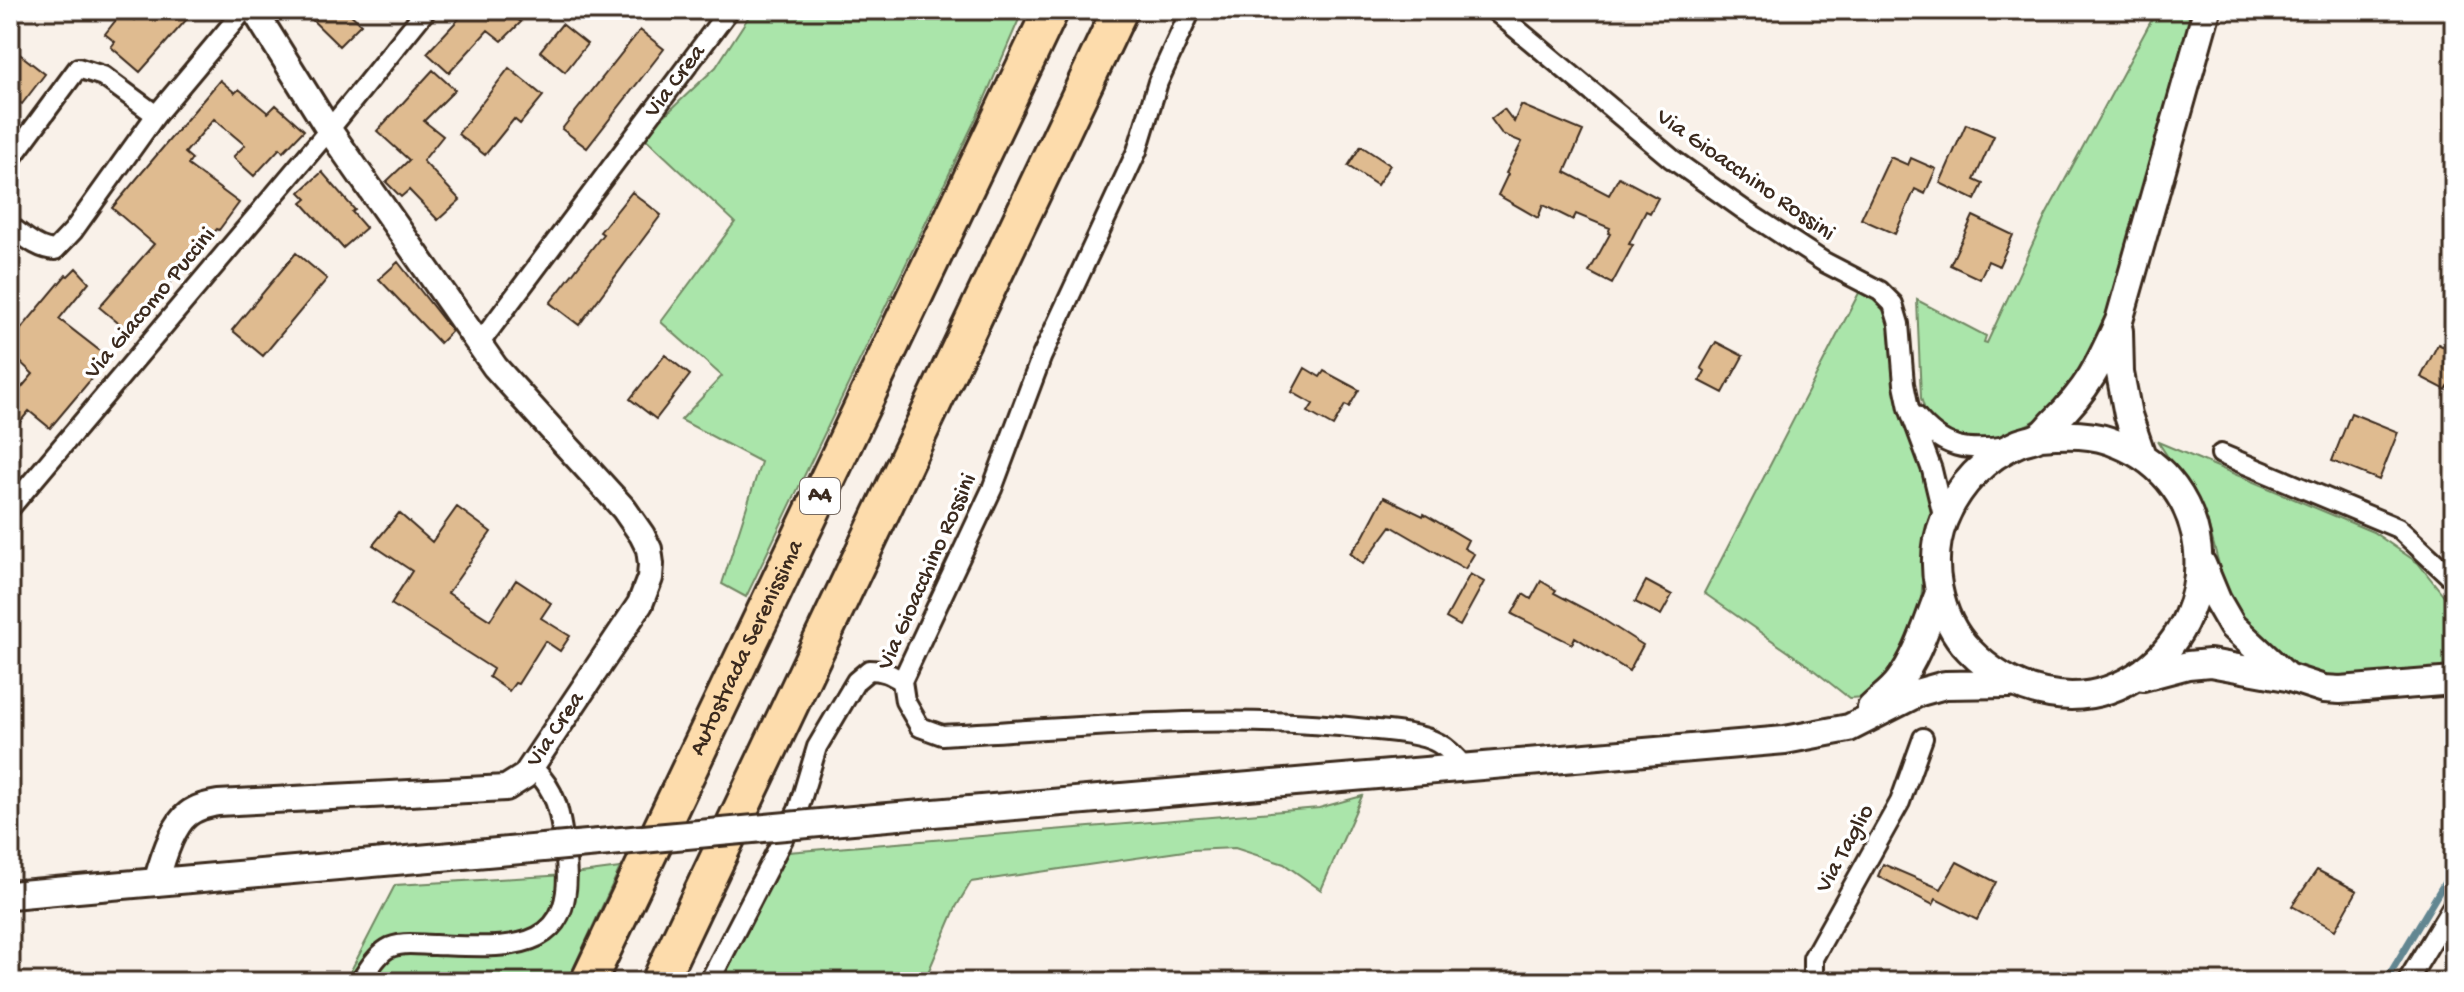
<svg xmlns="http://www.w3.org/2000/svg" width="2464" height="992" font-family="'Gochi Hand',sans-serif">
<rect width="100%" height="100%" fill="#f9f1e9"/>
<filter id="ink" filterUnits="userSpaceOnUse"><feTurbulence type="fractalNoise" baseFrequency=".0125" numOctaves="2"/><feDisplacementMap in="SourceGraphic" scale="16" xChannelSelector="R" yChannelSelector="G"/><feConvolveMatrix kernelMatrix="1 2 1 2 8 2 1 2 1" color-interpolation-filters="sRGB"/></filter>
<g filter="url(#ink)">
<path fill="#aae5aa" stroke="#728864" stroke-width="2" d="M753,10H926L933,18L939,10H1023L978,114L746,597L722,584L761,462L681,420L722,376L661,322L735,222L643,136L716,67Z
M2157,10H2178L2192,19L2112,313L2092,367L2054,411L1991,443L1953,439L1927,416L1921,398L1917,300L1986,336L1984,342L1987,343L2046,215Z
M1860,291L1880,303L1888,320L1926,461L1936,517L1924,566L1920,612L1905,662L1867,697L1849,698L1806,664L1704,593Z
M2158,442L2373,532L2418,563L2449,602L2454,610V664L2441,676L2318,679L2267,654L2247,636L2226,591L2208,523L2200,505Z
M1362,796L1321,890L1284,864L1235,848L1191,850L971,882L956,907L924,982H702L763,855H786L788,852L1319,808Z
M620,868L567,982H345L395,885L566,875Z"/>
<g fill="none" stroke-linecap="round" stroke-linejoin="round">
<path stroke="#628691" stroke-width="7" d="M2385,982L2454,867"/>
</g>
<path fill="#dfbb90" stroke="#3b2a1e" stroke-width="2" d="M144,10H195L140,72L111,47L115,42L105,34L123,11L135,20Z
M302,10H346L361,24L339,46Z
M467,10H505L521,22L502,41L488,30L449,73L427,53Z
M562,24L587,44L565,72L540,51Z
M640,30L664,49L587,148L562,129Z
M17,52L45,74L22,104L10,96V61Z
M509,68L543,96L520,124L514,119L485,155L458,134Z
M433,70L455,90L424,121L443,136L423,161L460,200L438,220L409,190L401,197L386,182L409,160L377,131Z
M220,80L235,93L239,89L268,113L276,105L304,130L283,152L280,148L254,176L233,157L245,145L214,119L185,153L192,159L188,165L239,203L219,230L217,229L128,331L99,307L154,244L112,208Z
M1521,105L1583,131L1565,172L1609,195L1619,177L1658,198L1650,213L1646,211L1629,244L1633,245L1612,284L1589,272L1610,234L1608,233L1610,228L1576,214L1573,220L1543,205L1538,218L1498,195L1508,174L1506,173L1522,142L1502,134L1491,119L1504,109L1514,122Z
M1966,124L1994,136L1974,180L1983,184L1975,200L1940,183Z
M1361,146L1390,165L1377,185L1348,166Z
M1890,157L1908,165L1911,158L1936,169L1925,194L1915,189L1895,234L1861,219Z
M322,172L355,210L352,212L366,228L343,248L302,203L307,199L300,192Z
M632,192L661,215L579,325L550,303L603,234L600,232Z
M1973,216L2013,235L1999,266L1988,261L1980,279L1950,265Z
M296,253L327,279L263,356L232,330Z
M398,262L452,331L440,343L379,279Z
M76,268L89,282L59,319L109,358L50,428L29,411L10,434V401L33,374L10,352V342L66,275L68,276Z
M1716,342L1743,356L1723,393L1700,381L1705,371L1701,368Z
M2438,344L2454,352V375L2446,390L2421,377Z
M665,355L690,375L656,419L630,399Z
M1305,368L1320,377L1324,371L1359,390L1349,407L1345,405L1333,426L1308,412L1313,404L1292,392Z
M2351,413L2398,432L2379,480L2332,461Z
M1384,497L1423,516L1424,514L1468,540L1464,548L1474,554L1465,569L1391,526L1363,564L1350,553L1363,537Z
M457,507L491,532L448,593L490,620L516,580L551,603L541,618L570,636L560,651L545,641L518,684L515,683L509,691L489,677L493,669L391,604L412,571L373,545L399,513L432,542Z
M1470,574L1484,582L1460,626L1446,618Z
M1541,581L1556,590L1554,593L1596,615L1643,645L1629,671L1575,637L1572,644L1512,614L1523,594L1531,599Z
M1646,581L1672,595L1661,615L1635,602Z
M1957,862L1996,882L1977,920L1936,899L1933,905L1878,876L1883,864L1941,889Z
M2317,870L2357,891L2335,930L2292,906Z"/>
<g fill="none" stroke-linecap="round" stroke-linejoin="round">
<defs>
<g id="minor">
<path d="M1191,10L1158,82L1137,151L1041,358L992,489L902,681L905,701L920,727L942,735C1082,728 1227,712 1367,729C1387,731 1421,733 1438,743C1449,749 1457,758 1464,767"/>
<path d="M1494,10L1672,159L1744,210L1824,262L1880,291L1893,304L1899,324L1904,384L1909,408L1932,470L1944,520"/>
<path d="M10,160L78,68L103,76L156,115"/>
<path d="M10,226C24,236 37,249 55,250L73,231L156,115L244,10"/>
<path id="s1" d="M479,344L729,10"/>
<path d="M1916,416C1943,449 1966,452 2007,446"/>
<path d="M2221,454L2398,528L2454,580"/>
<path d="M10,508L329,130L426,10"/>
<path d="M360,982C367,971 376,956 387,949C400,941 420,945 435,945C513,948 579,955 565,851C560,817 559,793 533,768"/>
<path d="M709,982L798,810L817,747L856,681L869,670C883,670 890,674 902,681"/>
<path d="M1816,982L1813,978V958L1900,802L1923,738"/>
<path d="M2407,982L2454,904"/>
</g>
<g id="tertiary">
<path id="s2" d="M156,883C161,864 172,826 188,814C197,807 207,805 218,803L506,788L525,776L640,604L650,578L651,564L649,549L642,535L624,509L495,367L329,130L254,10"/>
</g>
<path id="secondary" d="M2119,331L2120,373L2128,415L2142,456
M2040,436C2067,434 2093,433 2118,444C2215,483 2225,610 2144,671C2123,686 2097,696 2071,696C2030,695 1997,679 1969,650C1938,618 1927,561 1944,520C1958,486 1985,457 2019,443C2026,440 2035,440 2041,435C2046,432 2050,426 2054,422C2089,388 2099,365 2119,321L2207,10
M2202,564L2217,600L2232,626L2287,677
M2143,677L2188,665L2210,663L2287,677L2324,689L2340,690L2454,681
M1871,708C1880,699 1892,691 1899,681C1919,654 1927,623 1939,593
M864,819L1785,740L1849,728L1920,692L1945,685L2009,684
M10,895L543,848"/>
<g id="motorway">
<path id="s3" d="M588,982L1051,10"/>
<path d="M659,982L1120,10"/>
</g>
</defs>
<use href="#minor" stroke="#3b2a1e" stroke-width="24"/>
<use href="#tertiary" stroke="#3b2a1e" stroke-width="30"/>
<use href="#secondary" stroke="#3b2a1e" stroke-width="32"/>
<use href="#motorway" stroke="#3b2a1e" stroke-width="40"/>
<use href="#minor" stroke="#fff" stroke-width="18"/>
<use href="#tertiary" stroke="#fff" stroke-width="24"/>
<use href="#secondary" stroke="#fff" stroke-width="26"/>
<use href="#motorway" stroke="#fddcac" stroke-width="34"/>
<defs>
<path id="secondary-bridge" d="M543,848L864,819"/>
</defs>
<use href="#secondary-bridge" stroke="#3b2a1e" stroke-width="32" stroke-linecap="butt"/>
<use href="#secondary-bridge" stroke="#fff" stroke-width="26"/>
</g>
</g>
<g text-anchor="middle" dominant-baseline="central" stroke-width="7" stroke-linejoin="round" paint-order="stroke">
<rect fill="#fff" stroke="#766a62" stroke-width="2" x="800" y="478" width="40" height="36" rx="6"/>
<g font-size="22" font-weight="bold" fill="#3b2a1e">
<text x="820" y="496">A4</text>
</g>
<g font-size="24" fill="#3b2a1e" stroke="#fff">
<text stroke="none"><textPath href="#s1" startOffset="328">Via Crea</textPath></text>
<text transform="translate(1745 176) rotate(35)">Via Gioacchino Rossini</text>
<text transform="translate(151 304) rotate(-50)">Via Giacomo Puccini</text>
<text transform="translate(928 572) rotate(-66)">Via Gioacchino Rossini</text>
<text stroke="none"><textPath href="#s3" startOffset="370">Autostrada Serenissima</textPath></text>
<text stroke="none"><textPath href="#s2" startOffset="476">Via Crea</textPath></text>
<text transform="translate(1846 849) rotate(-61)">Via Taglio</text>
</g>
</g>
<rect width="2464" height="992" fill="none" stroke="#fff" stroke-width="40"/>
<rect x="20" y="20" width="2424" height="952" fill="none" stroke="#3b2a1e" stroke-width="3" filter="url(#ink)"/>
</svg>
